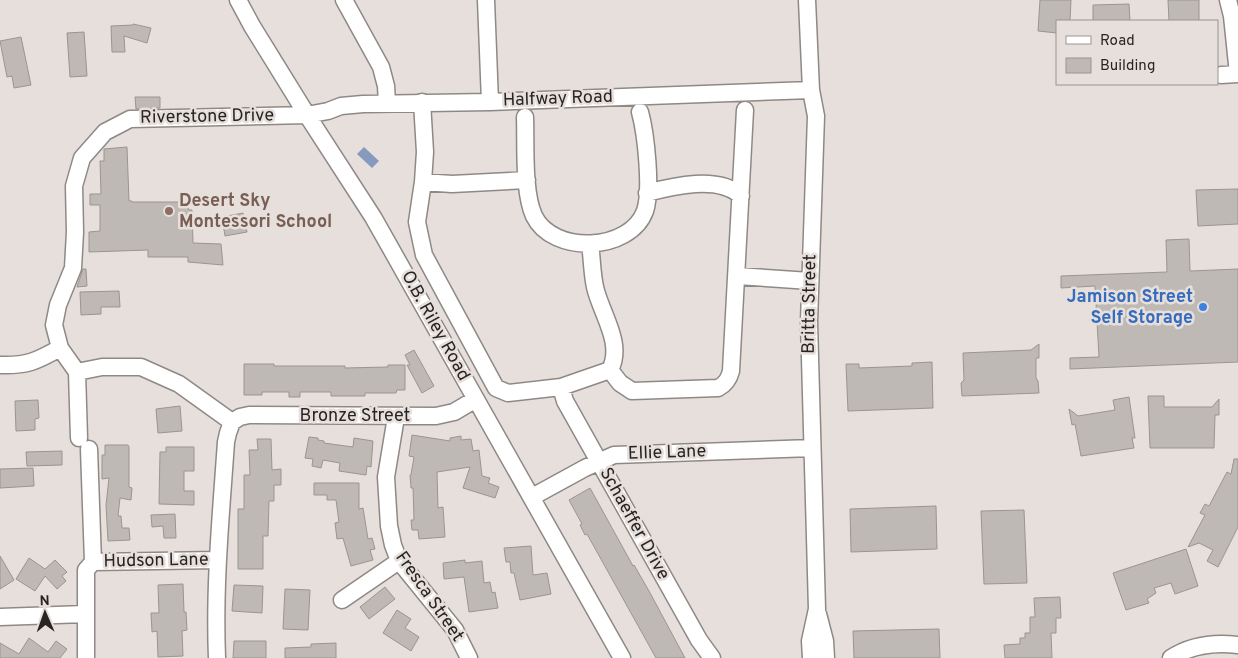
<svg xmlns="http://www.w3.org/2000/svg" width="1238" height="658" font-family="Overpass,sans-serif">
<rect width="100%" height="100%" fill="#e6dfdc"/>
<path fill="#859abd" d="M364,147L379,161L372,168L357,154Z"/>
<path fill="#bfb9b6" stroke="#9b9592" d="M1040,0H1071L1070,21H1057V33L1038,31Z
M1168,0H1199V21H1169Z
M1129,4L1130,21H1093V5Z
M133,24L151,28L147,43L124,36L125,52H112L111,26L133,25Z
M84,32L87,76L70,77L67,33Z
M21,37L31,85L14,88L12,76L7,77L0,41Z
M135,97H160V108L136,109Z
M127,147L129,201H132V202H185L189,210H192L193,243L221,244L223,265L188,262V257H148V250L89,252V232L100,231V205H90V194H101L100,161H104V149Z
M1238,189V224L1198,226L1196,190Z
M243,213L247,232L225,236L222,217Z
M1189,239L1190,271L1238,269V362L1070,369V358L1099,357L1095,286L1061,288V276L1167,272L1166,240Z
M83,269H86L87,286L77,287Z
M119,291L120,307H101V314L81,315L80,292Z
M1039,344V358H1036V378L1038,381L1039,393L962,396L961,383L964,380L963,353L1031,350Z
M414,350L434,386L422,393L407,365H410L405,355Z
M932,362L933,408L848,411L846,364H859V368L912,366V363Z
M244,364H274V366H345V368L388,367V365H405V390H397L396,393H365V396H331V392H300V397H289V392H262V395H244Z
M1148,396H1164V407H1212L1219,399V415H1215L1214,448H1150Z
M1129,397L1135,438H1132L1134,448L1081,456L1075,424L1072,425L1069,409L1078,416L1115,410L1113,400Z
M38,400L39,418L35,419V430L16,431L15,401Z
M180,406L182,431L158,433L156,409Z
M412,435L450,441V438L461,436V440L471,439L473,451L479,450L482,476L490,478L488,483L499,487L495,498L463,488L470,467L437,472L438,508L443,507L445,537L419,539L418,530H412L411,520H414L413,488H411L410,475H411L414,457L409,456Z
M309,437L318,438V440L324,441V443L353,447L354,438L373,441L371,467L367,466L366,475L339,471L340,463L323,460L321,468L312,466L313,459L305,458Z
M257,439H271L272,470L281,469V485H274V501H269L268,536H263V569H238V509H244V475H250L249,450H258Z
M105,445H128L129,447V487L132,488L131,500L120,498L118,516H121L122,528H129L130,540L108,541L106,505L109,478L102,479V455H105Z
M166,447H194V471H184V491H194V505L159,504L160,452H166Z
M62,451V465L27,466L26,452Z
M1234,459H1238V527L1218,567L1207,561L1213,550L1199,543L1188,547L1205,515L1200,513L1205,504L1209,506L1227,472L1231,474Z
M33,468L34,486L0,488V469Z
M314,483H359V509L363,508L368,539L372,538L375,549L370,550L373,560L351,566L343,538L337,539L335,523L339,522L336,500H327V495H314Z
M590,488L633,566L634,565L649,591L685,658H656L587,534L585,535L580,525L582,524L569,500Z
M936,506L937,549L851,552L850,509Z
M1024,510L1027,583L984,584L981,511Z
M175,514L176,538H164L163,526L152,527L151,515Z
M531,546L533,575L547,573L551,594L520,600L514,573H511L510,562H506L504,548Z
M1186,549L1198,586L1175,594L1171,583L1154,588L1156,593L1147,599L1149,603L1126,610L1113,573Z
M0,556L14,580L0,589Z
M29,558L45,569L55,560L67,572L62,576L66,581L57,589L45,576L35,591L16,579Z
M465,560V563L482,561L484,583L490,582L492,593L495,592L498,608L469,612L464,577L444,579L443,563Z
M183,584L184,612H186L187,630L182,631L183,656L158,657L157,631L152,632L151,613H159L158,585Z
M234,585L263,586L262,613L232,611Z
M385,587L395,599L369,619L360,607Z
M285,589L310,590L308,630L283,629Z
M1060,597L1061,618H1056V633H1051L1052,658H1005L1004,645L1020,644V638H1025V633H1030V617H1035L1034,598Z
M397,610L411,619L405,628L419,637L411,651L383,633Z
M939,629L940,658H854L853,631Z
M29,638L48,652L56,641L67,649L60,658H0V643L19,654Z
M234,641H266V658H233Z
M336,643V658H285V648L311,647V644Z"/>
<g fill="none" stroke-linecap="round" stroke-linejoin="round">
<defs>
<path id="minor" d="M238,0L252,26L307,115L373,217L622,658
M344,0L381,67L386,86L387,103
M486,0L490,102
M807,0L811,90L816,116L809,322L817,609L810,641L811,658
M1228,0L1232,16L1238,74
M1221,75L1238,74
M422,102L425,152L423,182L417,222L424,255L496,388L508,393L561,387L610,370C624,343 601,314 595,287C592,273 592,258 590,244
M525,117C526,145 523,192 534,216C553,255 630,252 645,211C652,190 646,134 640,112
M423,182L452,184L527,180
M647,193C673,186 719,175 741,196
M737,276L810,281
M0,365C27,366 37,361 60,348
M610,370L620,383L632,391L718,388C726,384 729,379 731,371L745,110
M77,372L102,367H141L179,384L232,422
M561,387L565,401L699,640L712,658
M396,417L386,477L389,526L393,545L399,561L455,630L469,658
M232,422L240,417L249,415L436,416L454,412L476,399
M79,438L77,372L60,348L54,325L58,305L73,268L75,232L74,186L82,158L105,132L130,119L307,115L328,111L341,106L363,104L490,102L811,90
M532,497L585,468L614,455L812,448
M93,562L218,560
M342,600L399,561
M818,614L825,641L826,658
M0,617L85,614
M86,658V570L93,562L89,449
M217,658C214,586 221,514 226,442L228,433L232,422
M1171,658C1191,645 1214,642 1238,645"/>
</defs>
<use href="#minor" stroke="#8f8986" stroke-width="19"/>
<use href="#minor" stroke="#fff" stroke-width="16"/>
</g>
<circle fill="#8d6e63" stroke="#e6dfdc" stroke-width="2" cx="169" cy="211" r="5"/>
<circle fill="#3f7fe0" stroke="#e6dfdc" stroke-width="2" cx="1203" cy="307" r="5"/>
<g text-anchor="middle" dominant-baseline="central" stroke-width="5" stroke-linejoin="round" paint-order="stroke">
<g font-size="18" fill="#272423" stroke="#e6dfdc">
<text transform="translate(558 99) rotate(-2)">Halfway Road</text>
<text transform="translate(207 117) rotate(-1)">Riverstone Drive</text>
<text transform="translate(810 304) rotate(-89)">Britta Street</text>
<text transform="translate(435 326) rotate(61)">O.B. Riley Road</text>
<text x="355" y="416">Bronze Street</text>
<text transform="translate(667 453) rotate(-2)">Ellie Lane</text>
<text transform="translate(634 524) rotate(61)">Schaeffer Drive</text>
<text transform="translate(156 561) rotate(-1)">Hudson Lane</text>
<text transform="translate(429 597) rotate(55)">Fresca Street</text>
</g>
<g font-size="18" font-weight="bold" fill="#785e54" stroke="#e6dfdc" text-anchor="start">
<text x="179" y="201">Desert Sky<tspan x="179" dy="21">Montessori School</tspan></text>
</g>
<g font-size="18" font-weight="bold" fill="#366cbe" stroke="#e6dfdc" text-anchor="end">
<text x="1193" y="297">Jamison Street<tspan x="1193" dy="21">Self Storage</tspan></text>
</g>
</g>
<rect x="1056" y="20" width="162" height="65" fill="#e6dfdc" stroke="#9a9492"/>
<rect x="1066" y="36" width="25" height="8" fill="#ffffff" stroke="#9a9492"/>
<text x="1100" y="45" font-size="15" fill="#272423">Road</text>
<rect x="1066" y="58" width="25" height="15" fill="#bfb9b6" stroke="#9a9492"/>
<text x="1100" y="70" font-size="15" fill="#272423">Building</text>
<g transform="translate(45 613) rotate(358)" stroke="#e6dfdc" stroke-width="4" paint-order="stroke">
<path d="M0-4L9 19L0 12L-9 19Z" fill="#272423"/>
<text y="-8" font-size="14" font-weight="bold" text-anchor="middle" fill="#272423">N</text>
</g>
</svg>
